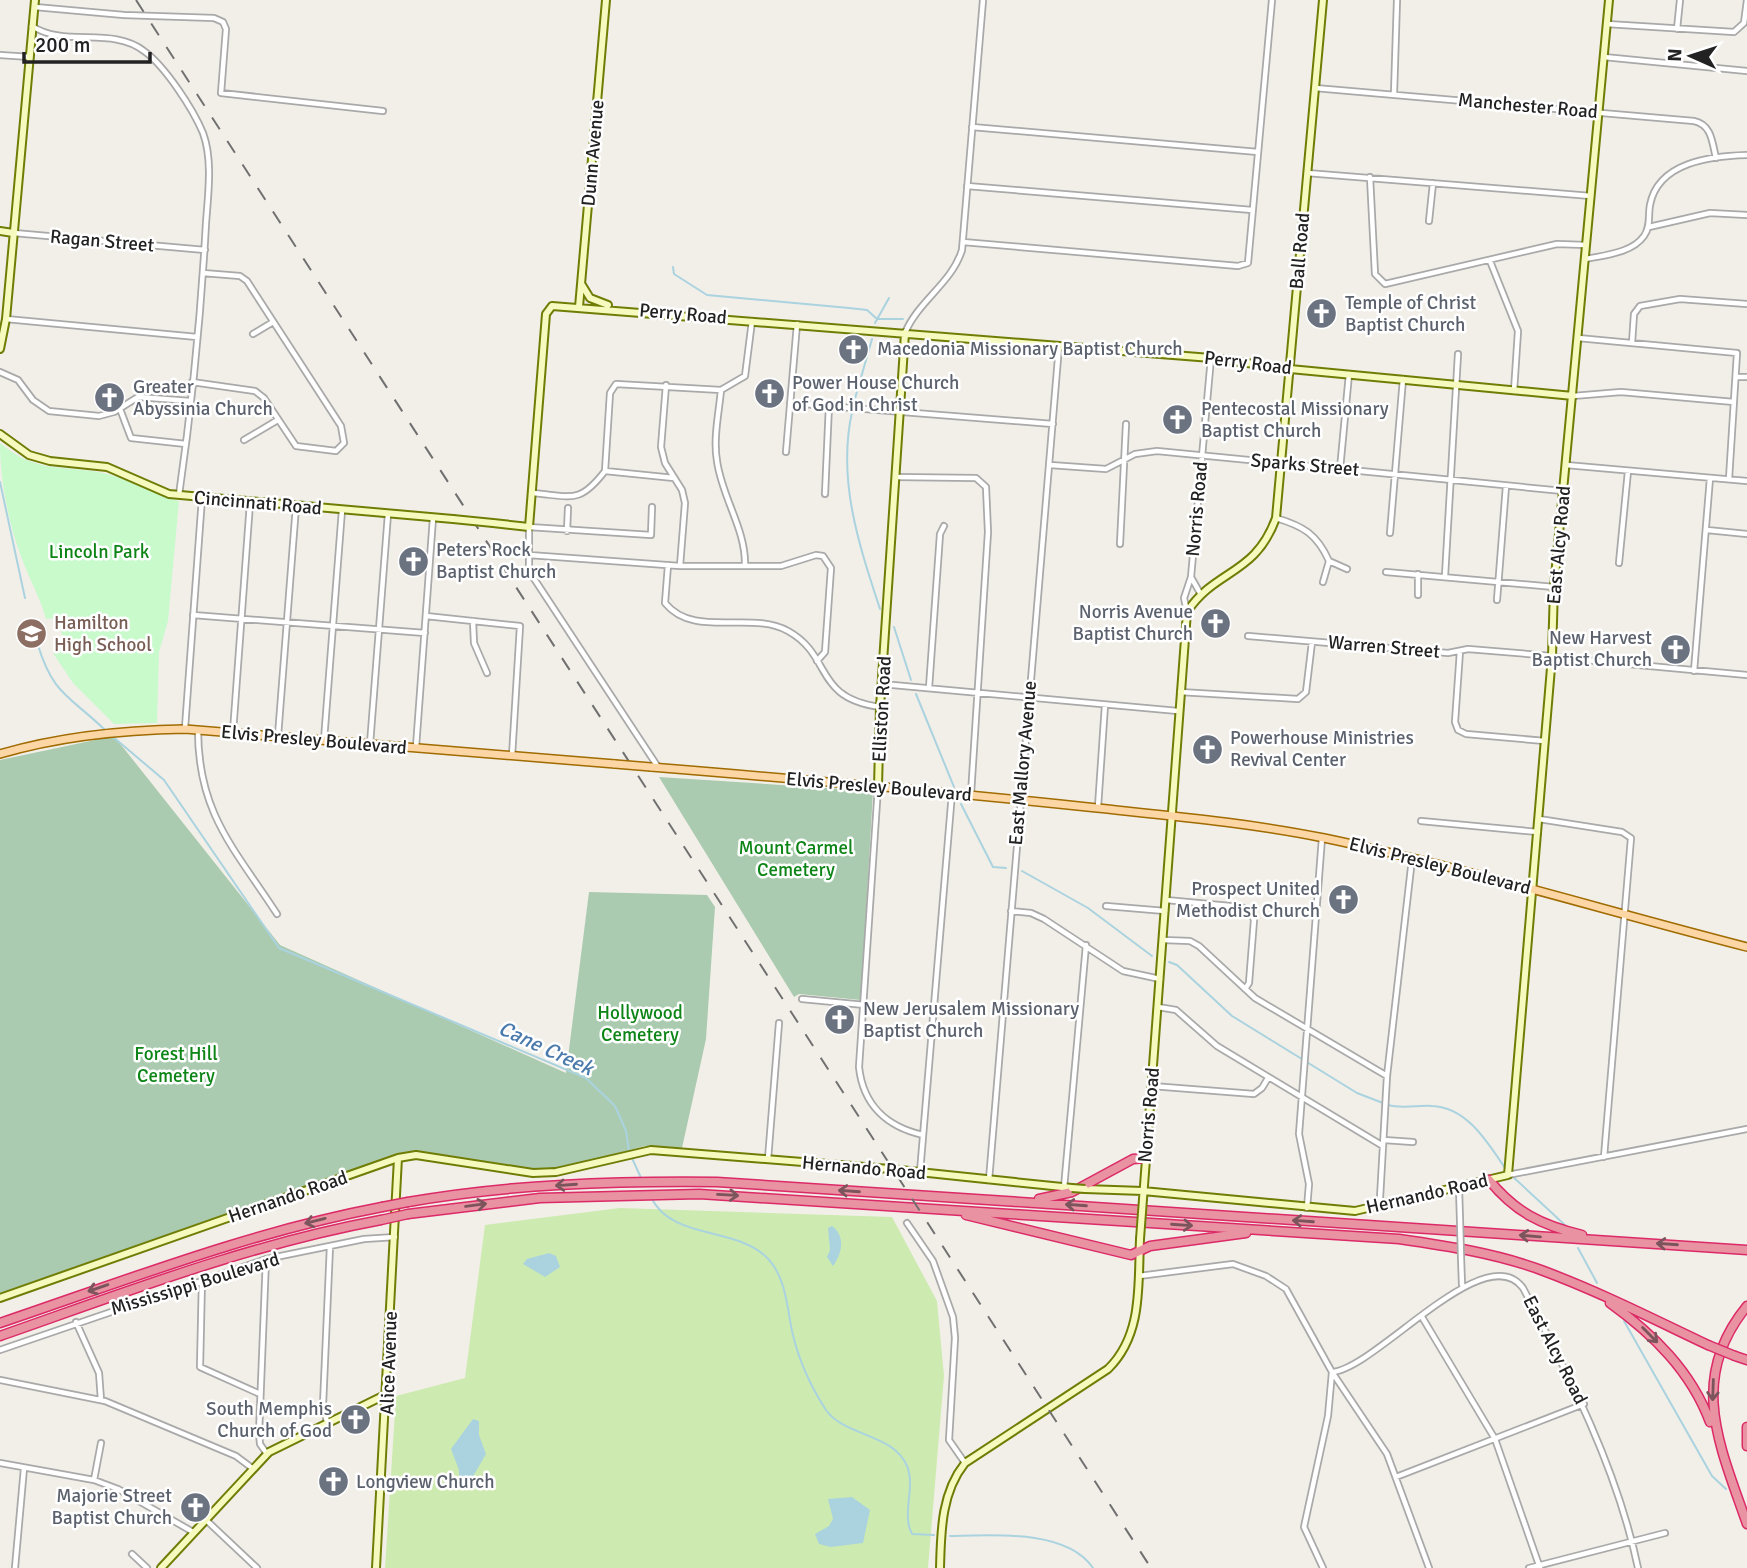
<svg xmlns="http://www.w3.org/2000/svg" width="1747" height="1568" font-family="Signika,sans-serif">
<rect width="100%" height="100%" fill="#f2efe9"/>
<path fill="#cdebb0" d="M620,1208L892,1217L937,1301L944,1376L928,1568H385L396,1396L465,1378L485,1225Z"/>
<path fill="#aacbaf" d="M114,736L280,945L566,1073L589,892L707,895L715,907L706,1039L682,1148L645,1146L555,1170L525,1169L408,1153L0,1295V760Z
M659,777L873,791L861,1000L799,994L794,997Z"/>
<path fill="#c8facc" d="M0,443C38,475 64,464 107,474C132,480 154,495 179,501L168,621L159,652L157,723L114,724L73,683L53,653L65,648L58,618L46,619C41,601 33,586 26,569C10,531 0,484 0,443Z"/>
<path fill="#aad3df" d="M832,1226C846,1236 842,1254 833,1266L827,1257L830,1250L828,1228Z
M549,1253L556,1256L560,1267L545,1277L523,1264L527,1259Z
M473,1419L479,1421V1435L486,1454L468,1485L459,1481V1470L451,1449Z
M852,1497L870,1510L863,1543L831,1547L819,1544L815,1534L829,1526L833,1519L828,1499Z"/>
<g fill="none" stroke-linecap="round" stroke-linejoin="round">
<path stroke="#aad3df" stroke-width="2" d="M673,267L674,274L707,295L849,308L867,310L877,319H903
M875,323L889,298
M854,402L872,339
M852,412C837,480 859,545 880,609
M0,482L25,598
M894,627L911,680
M37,642C53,696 69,695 105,730
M916,694L954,787
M112,736L164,780L279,948L586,1078L615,1106L626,1131L629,1151
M961,804L993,867L1006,868
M1022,871L1088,908L1152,956
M1169,962L1177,965L1232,1016L1357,1093L1383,1103
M1388,1105C1402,1109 1418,1105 1432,1106C1467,1107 1488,1143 1505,1168
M631,1156L642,1180
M1511,1175L1566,1226
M651,1197C672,1242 740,1225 770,1261C786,1280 787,1307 792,1331C798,1358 811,1387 826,1410C845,1437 893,1433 907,1466C916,1488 901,1513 912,1534L934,1535
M1578,1248L1597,1283
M1624,1321L1712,1476L1726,1489
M950,1536C993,1535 1067,1529 1093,1568"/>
<defs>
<path id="street" d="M35,7L124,15L214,18L223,22L226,29L221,93L383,111
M1607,24L1734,32L1744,23L1747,0
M32,26C65,48 112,26 144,51C165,66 193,109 203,133C213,160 208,195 206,223C201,314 192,405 179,495
M1677,29L1680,0
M0,55L30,57
M1604,57L1747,71
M1315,88L1694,121C1712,125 1712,142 1716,158
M1394,94L1397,0
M972,127L1258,152
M1307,173L1591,196
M1370,177L1375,274L1385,284L1557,244L1586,245
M967,186L1252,210
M1429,221L1433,183
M1649,227L1710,213L1747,215
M14,233L205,250
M963,242L1238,266L1248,263L1272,0
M1586,259C1605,255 1632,253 1644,236C1651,226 1648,215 1650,205C1658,162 1711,156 1747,155
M1490,261L1518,331L1514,391
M6,319L197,337
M905,333C918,301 952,283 962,250L983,0
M253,334L273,322
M1578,338L1737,353L1729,479
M1632,343L1634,314L1640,306L1680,299L1747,304
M0,372L18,380L33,400L49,411L99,416L114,412L138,397L190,401
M1737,377H1747
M192,382L255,391L264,398L296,446L336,451L344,443L341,426L247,281L240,276L203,273
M666,385L661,447L665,463L682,490L685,503L680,566
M1573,396L1621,392L1734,402
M790,403L1053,424
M120,409L131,438L186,444
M244,440L276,421
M786,452L797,324
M1050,465L1106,469L1135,454L1157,451L1563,491
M1566,465L1747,481
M1340,469L1349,374
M605,471L610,393L616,384L721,390
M605,471L674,478
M896,477L976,478L986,487L988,532L971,794
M532,493C571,496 579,505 605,471
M825,494L829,405
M652,507L651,535L529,527V571L658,767
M1276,518C1303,526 1317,534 1329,561L1323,582
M1707,530L1747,534
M567,531L568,508
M1390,533L1403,379
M1120,544L1126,424
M529,555L680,566H781L816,555L823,556L831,568L825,652L817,661
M1329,561L1347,569
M1619,563L1628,471
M668,565L665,603C694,639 751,610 788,631C833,656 813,698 880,707
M745,566C746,529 722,498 717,461C713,439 719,412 721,390L745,376L752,321
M1386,572L1554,587
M1445,576L1458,354
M1191,577L1211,358
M1418,595V574
M1497,600L1506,486
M1187,612L1184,598L1191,577L1200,593
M193,615L425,633
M426,616L520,626L512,756
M473,621L474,643L487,673
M1248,636L1448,653L1468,649L1552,656
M1460,651L1455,722L1458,730L1466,734L1545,741
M1552,657L1747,675
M1694,671L1710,478
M882,684L1178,711
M929,688L940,534L944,526
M1180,692L1298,699L1306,692L1312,642
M185,728L202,498
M198,730C198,813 234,848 277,914
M233,732L250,503
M278,736L296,506
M324,740L342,510
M370,744L388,514
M416,747L433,518
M878,787L859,1067C863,1105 887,1127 923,1135
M1098,807L1105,705
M1539,819L1622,832L1631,838L1604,1157
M1421,821L1538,832
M1166,900L1241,907L1250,911L1254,920L1249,983L1245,989
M1106,906L1165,911
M1011,911L1031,913L1044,919L1123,971L1160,979
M1163,940L1190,941L1199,946L1255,998L1387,1076
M802,999L865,1005
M1158,1007L1176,1010L1217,1046L1383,1146
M1152,1086L1254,1094L1262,1088L1268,1078
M1384,1140L1413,1142
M768,1159L779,1023
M920,1172L952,793
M1508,1175L1747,1129
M989,1180L1059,346
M1064,1188L1086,945
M1459,1188L1460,1220
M1383,1206L1380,1198L1387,1076L1412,859
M1307,1208L1309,1184L1299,1134L1322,838
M907,1223L933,1261L953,1317L955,1338L949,1440L965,1463
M1461,1257L1462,1285
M266,1259L259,1433L260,1444L267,1454
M1139,1276L1233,1264L1266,1276L1286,1289L1332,1372L1328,1416L1304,1527L1323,1568
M202,1279L200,1367L260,1394
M1422,1317L1495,1439L1540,1568
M76,1322L99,1373L101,1400
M0,1350L266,1259L364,1239L395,1237
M0,1380L105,1401L236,1456L252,1468
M327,1422L323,1405L330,1246
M0,1463L94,1480L118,1489L193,1532
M1396,1477L1584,1404
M94,1480L101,1443
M205,1519L257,1568
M132,1554L147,1568
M15,1568L24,1468
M1429,1568L1387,1454L1332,1372C1376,1369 1485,1236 1523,1288C1570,1377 1617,1468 1638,1568
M1529,1568L1665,1533"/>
<path id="secondary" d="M0,231L13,233
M582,285L590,298L608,305
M579,307L606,0
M0,349L6,319L35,0
M0,434L29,455L50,461L107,467L169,494L453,519
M493,523L529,527L546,314L552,306L1211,358L1290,369L1573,396
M878,787L880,707L905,333
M1085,1189L1143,1191L1355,1211L1508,1175L1552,656L1554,587L1609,0
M1143,1199L1187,612C1215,569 1255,576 1276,518L1323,0
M0,1298L398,1158L416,1155L533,1173L556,1172L651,1150L890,1169L1072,1188
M161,1568L269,1452L387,1394
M376,1568L398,1158
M940,1568C941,1532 941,1493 965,1463L1108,1369C1143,1335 1138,1285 1140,1239"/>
<path id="primary" d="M0,754C61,736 121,730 185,729L615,764
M651,767C799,779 948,792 1097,808C1172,816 1250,823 1324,838C1467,868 1606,911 1747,947"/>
<path id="highway" d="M1489,1180C1515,1212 1541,1225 1582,1235
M1039,1199L1072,1192L1133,1159L1146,1158
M408,1202C510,1184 614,1181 717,1182L1747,1250
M408,1214L540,1198L699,1194L1399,1239C1447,1246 1495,1253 1541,1270C1598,1291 1653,1319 1708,1345
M966,1215L1131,1255L1150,1246L1246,1233
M1610,1303C1653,1334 1691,1371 1710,1422
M1747,1306C1687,1379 1720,1446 1747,1524
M0,1323C127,1280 250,1232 382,1207
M0,1336C126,1292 250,1244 381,1220
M1735,1356L1747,1360
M1747,1427V1446"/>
</defs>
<use href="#street" stroke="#a9a9a9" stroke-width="8"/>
<use href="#secondary" stroke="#707d05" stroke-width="10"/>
<use href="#primary" stroke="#a06b00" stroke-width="10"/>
<use href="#highway" stroke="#dc2a67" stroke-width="11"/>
<use href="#street" stroke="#fff" stroke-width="4.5"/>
<use href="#secondary" stroke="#f7fabf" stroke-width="6"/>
<use href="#primary" stroke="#fcd6a4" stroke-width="7"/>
<use href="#highway" stroke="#e892a2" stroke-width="8"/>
<path stroke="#707070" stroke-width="2" stroke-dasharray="14 14" stroke-linecap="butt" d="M136,0L1151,1568"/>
<defs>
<path id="street-bridge" d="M1460,1220L1461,1257"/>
<path id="secondary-bridge" d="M453,519L493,523
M1072,1188L1085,1189
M1140,1239L1143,1199"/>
<path id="primary-bridge" d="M615,764L651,767"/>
<path id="highway-bridge" d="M382,1207L408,1202
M381,1220L408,1214
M1708,1345L1735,1356"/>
</defs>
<use href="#street-bridge" stroke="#a9a9a9" stroke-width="8" stroke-linecap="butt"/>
<use href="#secondary-bridge" stroke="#707d05" stroke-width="10" stroke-linecap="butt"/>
<use href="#primary-bridge" stroke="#a06b00" stroke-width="10" stroke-linecap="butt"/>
<use href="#highway-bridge" stroke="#dc2a67" stroke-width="11" stroke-linecap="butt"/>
<use href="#street-bridge" stroke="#fff" stroke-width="4.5"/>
<use href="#secondary-bridge" stroke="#f7fabf" stroke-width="6"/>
<use href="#primary-bridge" stroke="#fcd6a4" stroke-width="7"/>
<use href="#highway-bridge" stroke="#e892a2" stroke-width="8"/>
</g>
<defs><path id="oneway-shaft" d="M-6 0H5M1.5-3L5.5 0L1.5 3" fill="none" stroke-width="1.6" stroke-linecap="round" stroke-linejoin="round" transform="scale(1.75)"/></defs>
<g stroke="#7b545c">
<use href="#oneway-shaft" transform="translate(566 1185) rotate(176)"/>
<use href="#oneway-shaft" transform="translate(849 1191) rotate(-176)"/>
<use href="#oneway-shaft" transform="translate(728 1195) rotate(3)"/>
<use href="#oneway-shaft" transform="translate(476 1205) rotate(-8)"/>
<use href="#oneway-shaft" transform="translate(1076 1205) rotate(-176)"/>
<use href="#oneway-shaft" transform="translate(315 1221) rotate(166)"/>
<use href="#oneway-shaft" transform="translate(1303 1221) rotate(-176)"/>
<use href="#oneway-shaft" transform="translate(1182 1225) rotate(4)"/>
<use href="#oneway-shaft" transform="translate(1530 1236) rotate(-175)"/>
<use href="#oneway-shaft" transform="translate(1667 1244) rotate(-176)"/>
<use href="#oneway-shaft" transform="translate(98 1288) rotate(161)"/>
<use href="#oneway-shaft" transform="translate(1650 1335) rotate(45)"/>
<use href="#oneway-shaft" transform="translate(1713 1390) rotate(92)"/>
</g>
<defs>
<symbol id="church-disc" viewBox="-11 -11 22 22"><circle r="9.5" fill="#6b7280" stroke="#fff"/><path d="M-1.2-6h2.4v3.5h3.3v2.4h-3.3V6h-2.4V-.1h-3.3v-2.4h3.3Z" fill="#fff"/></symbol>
<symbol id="school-disc" viewBox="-11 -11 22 22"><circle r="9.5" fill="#8d6e63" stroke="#fff"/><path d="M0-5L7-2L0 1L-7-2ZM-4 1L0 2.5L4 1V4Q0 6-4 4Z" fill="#fff"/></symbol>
</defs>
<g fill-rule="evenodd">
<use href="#church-disc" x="1304" y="296" width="35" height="35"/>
<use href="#church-disc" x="836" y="332" width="35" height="35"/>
<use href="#church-disc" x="752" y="376" width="35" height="35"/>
<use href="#church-disc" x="92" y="380" width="35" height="35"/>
<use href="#church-disc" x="1160" y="402" width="35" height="35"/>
<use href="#church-disc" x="396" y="544" width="35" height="35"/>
<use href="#church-disc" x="1198" y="606" width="35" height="35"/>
<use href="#school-disc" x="14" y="616" width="35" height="35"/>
<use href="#church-disc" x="1658" y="632" width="35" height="35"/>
<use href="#church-disc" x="1190" y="732" width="35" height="35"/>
<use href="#church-disc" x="1326" y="882" width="35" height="35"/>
<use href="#church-disc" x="822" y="1002" width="35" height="35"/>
<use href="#church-disc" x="338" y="1402" width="35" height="35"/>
<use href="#church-disc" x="316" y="1464" width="35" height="35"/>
<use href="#church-disc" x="178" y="1490" width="35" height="35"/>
</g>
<g text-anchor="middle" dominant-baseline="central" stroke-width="5" stroke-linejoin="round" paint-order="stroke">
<g font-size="19" fill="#222" stroke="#fff">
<text transform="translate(1528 106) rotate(5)">Manchester Road</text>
<text transform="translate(593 153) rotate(-85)">Dunn Avenue</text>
<text transform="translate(102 241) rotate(5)">Ragan Street</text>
<text transform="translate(1300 251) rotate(-85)">Ball Road</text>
<text transform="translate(683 314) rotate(5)">Perry Road</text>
<text transform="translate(1248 363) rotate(7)">Perry Road</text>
<text transform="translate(1305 465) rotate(5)">Sparks Street</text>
<text transform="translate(258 503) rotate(5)">Cincinnati Road</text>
<text transform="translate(1197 509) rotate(-85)">Norris Road</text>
<text transform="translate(1559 545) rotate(-85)">East Alcy Road</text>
<text transform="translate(1384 647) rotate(5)">Warren Street</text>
<text transform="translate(882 709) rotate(-87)">Elliston Road</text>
<text transform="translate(314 740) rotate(5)">Elvis Presley Boulevard</text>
<text transform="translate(1023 763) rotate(-85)">East Mallory Avenue</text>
<text transform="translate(879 787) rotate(5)">Elvis Presley Boulevard</text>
<text transform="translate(1440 866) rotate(14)">Elvis Presley Boulevard</text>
<text transform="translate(1149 1115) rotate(-85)">Norris Road</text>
<text transform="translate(864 1168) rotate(5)">Hernando Road</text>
<text transform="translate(1427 1194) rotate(-13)">Hernando Road</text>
<text transform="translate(288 1197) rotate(-19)">Hernando Road</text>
<text transform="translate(195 1284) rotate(-17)">Mississippi Boulevard</text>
<text transform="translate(1555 1350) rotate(63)">East Alcy Road</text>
<text transform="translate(389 1363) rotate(-88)">Alice Avenue</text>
</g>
<g font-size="19" fill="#5b616d" stroke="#fff" text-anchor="start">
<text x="1345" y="303">Temple of Christ<tspan x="1345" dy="22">Baptist Church</tspan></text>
<text x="877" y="349">Macedonia Missionary Baptist Church</text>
<text x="792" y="383">Power House Church<tspan x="792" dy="22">of God in Christ</tspan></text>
<text x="133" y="387">Greater<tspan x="133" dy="22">Abyssinia Church</tspan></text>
<text x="1201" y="409">Pentecostal Missionary<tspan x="1201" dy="22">Baptist Church</tspan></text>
<text x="436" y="550">Peters Rock<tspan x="436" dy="22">Baptist Church</tspan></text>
<text x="1193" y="612" text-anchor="end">Norris Avenue<tspan x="1193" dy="22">Baptist Church</tspan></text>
<text x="1652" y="638" text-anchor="end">New Harvest<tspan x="1652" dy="22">Baptist Church</tspan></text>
<text x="1230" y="738">Powerhouse Ministries<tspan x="1230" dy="22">Revival Center</tspan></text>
<text x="1320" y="889" text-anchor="end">Prospect United<tspan x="1320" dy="22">Methodist Church</tspan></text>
<text x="863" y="1009">New Jerusalem Missionary<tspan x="863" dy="22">Baptist Church</tspan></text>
<text x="332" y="1409" text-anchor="end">South Memphis<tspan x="332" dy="22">Church of God</tspan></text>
<text x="356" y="1482">Longview Church</text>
<text x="172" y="1496" text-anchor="end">Majorie Street<tspan x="172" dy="22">Baptist Church</tspan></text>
</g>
<g font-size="19" fill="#0c8416" stroke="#fff">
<text x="99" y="552">Lincoln Park</text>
<text x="796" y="848">Mount Carmel<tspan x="796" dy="22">Cemetery</tspan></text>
<text x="640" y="1013">Hollywood<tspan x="640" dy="22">Cemetery</tspan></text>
<text x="176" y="1054">Forest Hill<tspan x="176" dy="22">Cemetery</tspan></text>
</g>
<g font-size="19" fill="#785e54" stroke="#fff" text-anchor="start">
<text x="54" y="623">Hamilton<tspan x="54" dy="22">High School</tspan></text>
</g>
<g font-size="21" font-style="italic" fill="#4a7aab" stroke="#fff">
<text transform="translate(546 1048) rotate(25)">Cane Creek</text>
</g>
</g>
<g transform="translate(1691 56) rotate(273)" stroke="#ffffff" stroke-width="5" paint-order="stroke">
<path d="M0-5L12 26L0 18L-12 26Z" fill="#222222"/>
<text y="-10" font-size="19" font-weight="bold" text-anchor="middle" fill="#222222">N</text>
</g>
<path d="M24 52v10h126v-10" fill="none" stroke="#222222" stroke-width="3.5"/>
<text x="35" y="52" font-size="21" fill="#222222" stroke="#ffffff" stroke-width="5" paint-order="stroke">200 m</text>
</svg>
